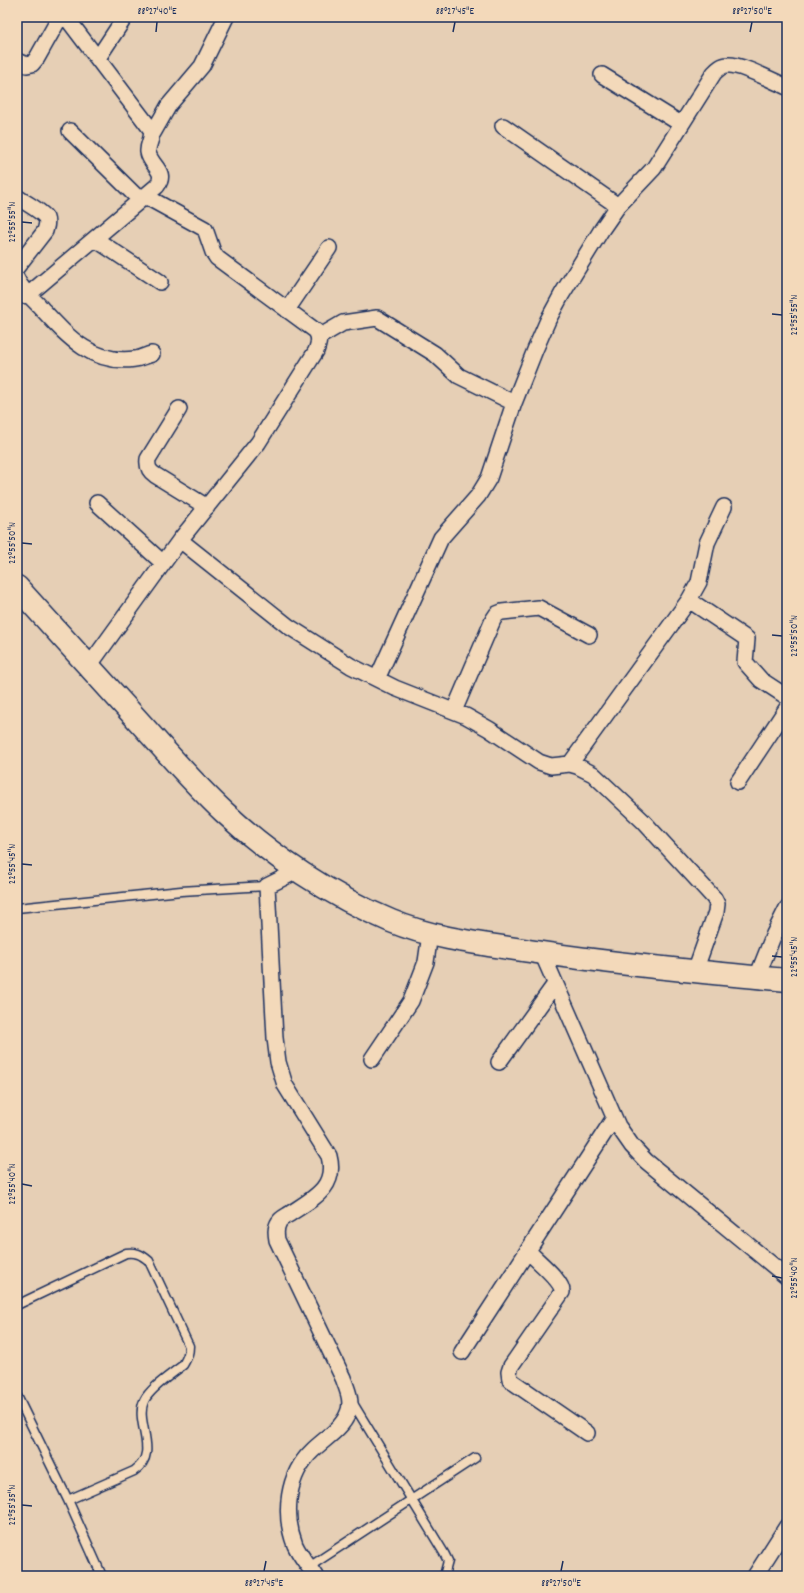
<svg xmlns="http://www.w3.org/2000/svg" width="804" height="1593" font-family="Dekko,sans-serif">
<rect width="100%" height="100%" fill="#e6cfb5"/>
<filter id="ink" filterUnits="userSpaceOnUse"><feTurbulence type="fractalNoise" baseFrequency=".025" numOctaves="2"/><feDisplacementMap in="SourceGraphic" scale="8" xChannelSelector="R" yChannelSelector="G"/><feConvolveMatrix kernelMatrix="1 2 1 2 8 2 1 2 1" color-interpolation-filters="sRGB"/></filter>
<g filter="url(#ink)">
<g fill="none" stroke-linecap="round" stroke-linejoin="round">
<defs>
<path id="service" d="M17,908L181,891L267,886
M17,1305L126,1253C136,1252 141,1254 149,1261L189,1346C189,1354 187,1358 183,1365C172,1374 150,1388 144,1401C134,1423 161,1453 134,1471L68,1500
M17,1396L68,1500L102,1576
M351,1400L444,1553L448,1561L444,1576
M309,1567L475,1458"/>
<path id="minor" d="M98,58L125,17
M17,61L27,65L32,64L37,58L60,17
M602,75L681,124
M503,126L618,206
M70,131L140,200
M153,133L169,105L202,66L226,17
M17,197C24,202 42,211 46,218C48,223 46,227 45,231L17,267
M95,239L160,282
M17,279C21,290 35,300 42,309C68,337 93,365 135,359C140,359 146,355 152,354
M17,297L28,294L35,289L157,186C168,171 150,166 148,152C147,143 155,137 150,128L66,17
M287,310L329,248
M319,337L343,323L377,318L435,354L459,376L514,403
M179,409L148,459C147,467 149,471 155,475L207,507
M97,503L163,563
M180,540L288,626L351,666L395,688L466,716L489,729L539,762L551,766L570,764L577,766L593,774L643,821L714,898L717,904L716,912L695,971
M689,600L747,639L745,662L761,680L787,697
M89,666L180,540L258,443L316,351C319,343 320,338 316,331L217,258L213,252L205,229L145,196
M377,679L441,538L478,496L489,478L514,403L535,350L548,320L562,294L602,229L618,206L654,168L714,73C718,69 722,65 728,65C741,64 773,81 787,87
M454,711L493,620L497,614L502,612L539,608L589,635
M570,764L689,600L699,582L707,543L724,507
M738,782L787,708
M297,871L267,886L275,1038L278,1062L285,1085L329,1156C337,1187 314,1198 291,1213C287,1216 281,1218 279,1222C275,1228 276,1234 277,1240L343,1378C347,1389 353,1401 348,1413C342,1429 324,1439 312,1451C287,1475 283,1514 295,1545C300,1556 309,1566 315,1576
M542,953L618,1126L632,1146L646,1161L787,1277
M757,977L774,934L787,908
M372,1059L411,1001L426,962L430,934
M499,1062L555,984
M528,1251C536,1260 563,1281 562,1292L511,1366L509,1372L510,1380L587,1433
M462,1352L614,1118
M755,1576L787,1526"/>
<path id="trunk" d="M17,587C59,633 101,680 143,726C169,755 195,785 224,812C271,856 331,896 391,921C434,939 483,944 529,951C614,964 701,972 787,980"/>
</defs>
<use href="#service" stroke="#1b2f5e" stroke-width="11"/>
<use href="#minor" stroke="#1b2f5e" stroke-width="18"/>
<use href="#trunk" stroke="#1b2f5e" stroke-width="25"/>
<use href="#service" stroke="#f3d9ba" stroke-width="8"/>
<use href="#minor" stroke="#f3d9ba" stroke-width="15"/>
<use href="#trunk" stroke="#f3d9ba" stroke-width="22"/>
</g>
</g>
<path fill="none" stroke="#1b2f5e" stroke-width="1.5" d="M156,32L157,22M453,32L455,22M750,32L752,22M22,222L32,223M772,314L782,315M22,543L32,544M772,635L782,636M22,864L32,865M772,956L782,957M22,1184L32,1186M772,1276L782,1278M22,1505L32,1506M264,1571L266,1561M561,1571L563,1561"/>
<rect width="804" height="1593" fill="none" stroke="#f3d9ba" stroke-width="44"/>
<rect x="22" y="22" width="760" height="1549" fill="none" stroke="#1b2f5e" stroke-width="1.5"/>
<g font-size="10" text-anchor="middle" fill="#1b2f5e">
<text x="157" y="14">88°27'40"E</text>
<text x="455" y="14">88°27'45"E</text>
<text x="752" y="14">88°27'50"E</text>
<text transform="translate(11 222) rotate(-90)" y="4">22°55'55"N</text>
<text transform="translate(793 315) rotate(-90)" y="4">22°55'55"N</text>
<text transform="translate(11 543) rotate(-90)" y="4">22°55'50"N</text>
<text transform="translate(793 636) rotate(-90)" y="4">22°55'50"N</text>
<text transform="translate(11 864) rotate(-90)" y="4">22°55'45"N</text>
<text transform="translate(793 957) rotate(-90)" y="4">22°55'45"N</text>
<text transform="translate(11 1184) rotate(-90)" y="4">22°55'40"N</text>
<text transform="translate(793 1278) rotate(-90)" y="4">22°55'40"N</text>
<text transform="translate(11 1505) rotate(-90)" y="4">22°55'35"N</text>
<text x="264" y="1586">88°27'45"E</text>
<text x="561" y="1586">88°27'50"E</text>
</g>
</svg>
